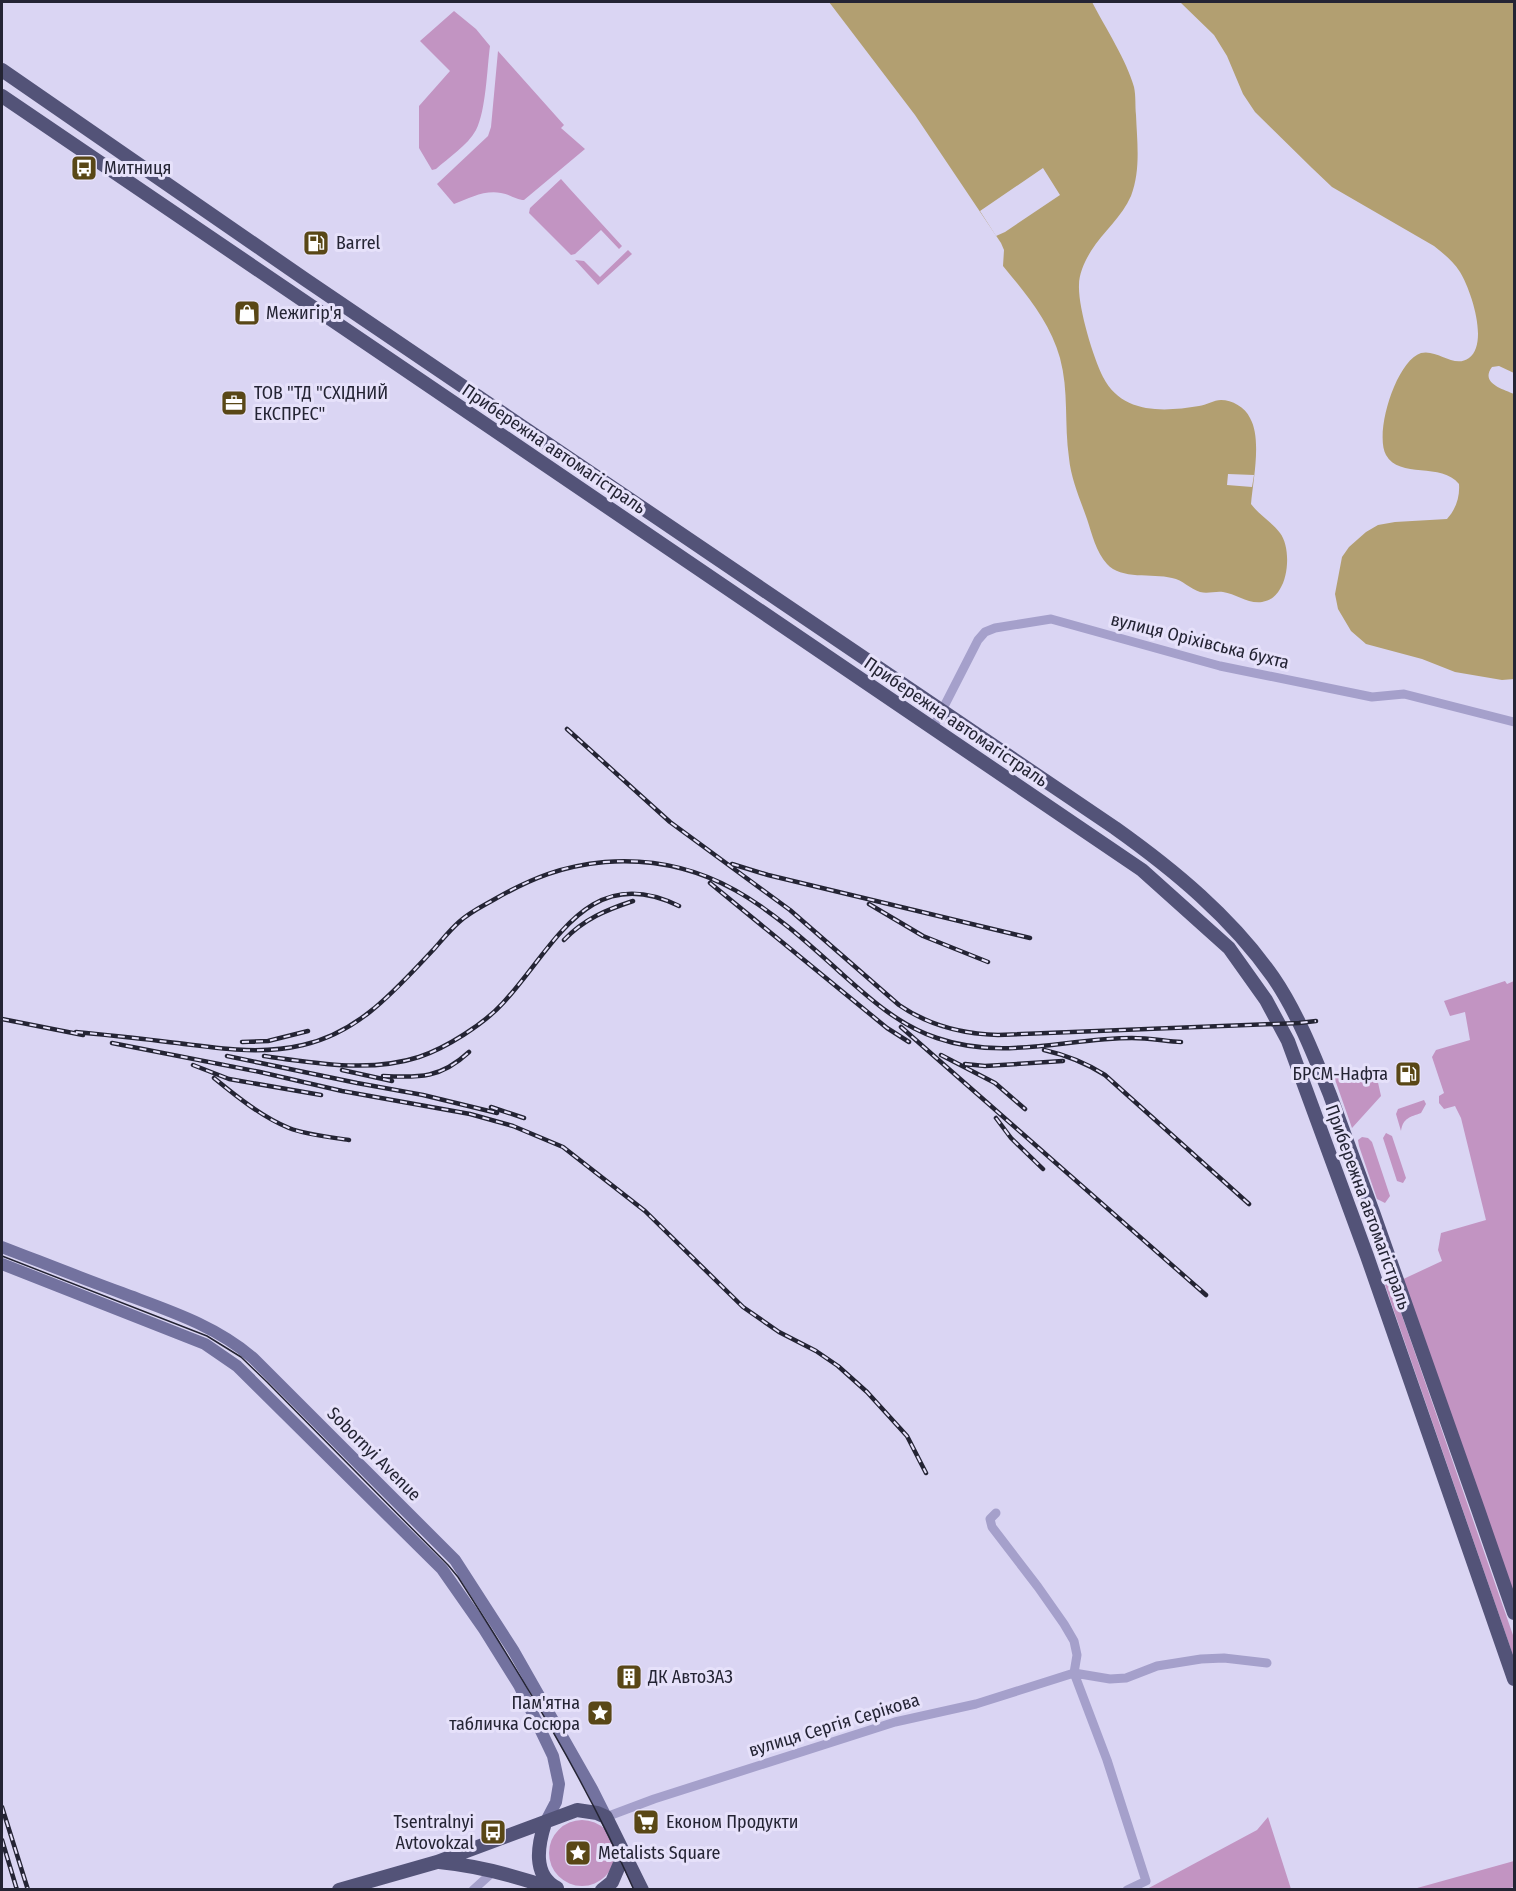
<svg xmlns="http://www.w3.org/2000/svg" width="1516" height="1891" font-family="'Fira Sans Condensed',sans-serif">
<rect width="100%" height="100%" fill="#dad5f3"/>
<path fill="#c294c2" d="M454,11L476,29L490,46C487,68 486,111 476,130C468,145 448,158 436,169L432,170L419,148V106L450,71L420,41Z
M498,51L564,125L561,128L585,149L524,200C517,200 509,194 501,193C484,190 470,198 454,204L437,184L488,136L491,127Z
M561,179L569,188L622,246L619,249L601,230L575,254L571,255L529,213L530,208Z
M628,250L632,254L598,285L575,260L584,261L600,277Z
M1505,981L1507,984L1514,981V1613L1397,1282L1442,1261L1438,1250L1441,1233L1486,1220L1461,1118L1455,1106L1444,1109L1439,1103V1096L1444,1093L1432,1057L1436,1050L1470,1040L1465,1012L1450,1016L1444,1001Z
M1332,1071L1377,1078L1381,1096L1352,1128Z
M1424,1100L1426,1104L1421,1113C1410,1117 1403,1118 1401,1131L1396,1114L1398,1109Z
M1386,1133L1392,1136L1406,1178L1403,1183L1397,1181L1383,1138Z
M1362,1137L1368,1138L1372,1142L1390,1196L1385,1203L1377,1199L1359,1146L1358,1140Z
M1388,1282L1391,1284L1514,1638V1658L1385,1285Z
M1268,1817L1291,1889H1147L1257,1830Z
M549 1853a33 33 0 1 1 66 0a33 33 0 1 1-66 0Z
M1514,1861V1887L1502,1890H1410Z"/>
<path fill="#b29f71" d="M829,2H1092C1105,27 1127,61 1134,87C1136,96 1135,105 1136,115C1137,141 1141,170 1131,196C1122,217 1103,232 1091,251C1085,261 1079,273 1079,285C1078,307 1093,357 1103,377C1122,414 1163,412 1199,406C1206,405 1214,400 1221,400C1232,400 1245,407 1250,418C1262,439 1253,480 1251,504C1259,515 1272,522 1280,533C1290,546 1289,575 1280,589C1276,596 1270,601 1262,602C1248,604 1236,594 1223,592C1215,591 1208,594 1200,592C1190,589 1183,580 1172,578C1152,573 1121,580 1107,564C1096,552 1092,534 1087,519C1080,499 1071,479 1069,458C1064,424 1069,391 1060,358C1050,322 1026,294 1003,266L1004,250L1001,243L915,115Z
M1180,2H1514V373L1499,366L1492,367C1480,383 1502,389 1514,394V679L1502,680L1455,672L1422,659L1366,644L1351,631L1338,609L1335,594L1342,557L1349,547L1366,532L1378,525L1395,522L1447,519C1456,509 1460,497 1459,484C1442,462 1399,479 1386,455C1374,433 1396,361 1421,353C1438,349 1454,369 1469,358C1489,343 1471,290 1460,272C1453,261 1444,254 1434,246L1332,187L1312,168L1255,112L1243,94L1227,56L1214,35Z"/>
<path fill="#dad5f3" d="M1043,168L1060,195L1005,232L996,236L980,211Z
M1228,474L1254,475L1252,487L1227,485Z"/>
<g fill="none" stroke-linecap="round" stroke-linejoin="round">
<path stroke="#a5a0cb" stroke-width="9" d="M933,728L978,640L985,632L995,628L1051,619L1220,666L1372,697L1404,694L1514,722
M996,1513L990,1519L992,1527L1038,1587L1064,1624L1074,1641L1077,1655L1074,1673L1107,1760L1146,1881L1127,1890
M606,1817L654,1799L895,1722L976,1704L1074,1673L1110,1679L1126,1678L1157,1666L1201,1659L1224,1658L1267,1663
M473,1890L494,1871"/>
<path stroke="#73729f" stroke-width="12" d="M2,1247C41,1262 81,1278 122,1293C167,1310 215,1325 253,1358L455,1560L513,1650L592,1789L606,1817
M2,1264L205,1344L237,1366L442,1569L484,1629L519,1685L553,1756L559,1784L556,1802L545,1823"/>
<path stroke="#535378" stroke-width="14" d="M2,70L306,280L1115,828C1174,870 1231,917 1273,977C1297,1012 1314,1055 1330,1095C1345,1135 1359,1175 1374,1215C1421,1347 1468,1480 1514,1613
M2,96L1142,870L1229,948L1266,1000L1288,1041L1367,1256L1514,1679
M545,1823C538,1845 532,1875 557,1888
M439,1862C480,1866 517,1876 556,1890
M339,1890L437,1862L577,1810L597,1813L606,1817L642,1890
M602,1890L612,1882L624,1854"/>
<path stroke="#242434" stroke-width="1.5" d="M2,1256L207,1336L241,1357L267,1382L448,1565L458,1577C523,1678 585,1780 634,1890"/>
<defs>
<path id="rail" d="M567,729L670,822L790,910L899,1005C928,1025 962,1034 998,1035L1299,1023L1316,1021
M732,864L768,875L1030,938
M710,883L887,1028L909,1042
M869,904L923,936L988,962
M564,940C584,919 606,910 633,901
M2,1019L83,1035
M901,1027L1206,1295
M76,1032C107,1035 138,1038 168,1042C213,1047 257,1056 303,1045C360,1032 395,990 434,949C442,940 450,930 459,922C470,912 483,906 495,899C532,878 562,866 605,862C709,854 769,908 841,973C870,999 900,1026 937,1038C1003,1061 1066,1038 1132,1038C1149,1038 1165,1041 1181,1042
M242,1042L268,1041L308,1031
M112,1043L260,1072L342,1091L470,1114L513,1126L563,1147L645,1211L743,1307L779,1332L816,1351L838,1366L867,1392L907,1436L926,1473
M1044,1050C1066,1055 1086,1063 1105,1075L1249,1204
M941,1055L995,1083L1025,1109
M227,1056L357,1083L423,1095L497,1113
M264,1056C314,1063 370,1073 419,1057C446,1048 484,1024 503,1003C554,948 588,861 679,906
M965,1064L985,1066L1063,1061
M193,1065L229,1079L321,1095
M342,1070L392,1081
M383,1076C420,1078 441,1078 469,1052
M214,1078C236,1096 262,1117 289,1128C307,1135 329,1137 349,1140
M491,1107L524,1118
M996,1118L1011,1138L1043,1169
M2,1807L28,1890
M2,1840L17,1890"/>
</defs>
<use href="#rail" stroke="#242434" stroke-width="4.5"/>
<use href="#rail" stroke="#e6e1fa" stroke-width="2" stroke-dasharray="7" stroke-linecap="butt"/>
</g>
<defs>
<symbol id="bus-square" viewBox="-11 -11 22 22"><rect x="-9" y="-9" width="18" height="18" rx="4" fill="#594716" stroke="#e6e1fa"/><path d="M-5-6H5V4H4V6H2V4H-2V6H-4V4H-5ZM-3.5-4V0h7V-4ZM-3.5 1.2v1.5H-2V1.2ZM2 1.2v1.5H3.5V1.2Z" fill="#fff"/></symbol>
<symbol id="fuel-square" viewBox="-11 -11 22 22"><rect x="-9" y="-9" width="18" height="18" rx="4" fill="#594716" stroke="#e6e1fa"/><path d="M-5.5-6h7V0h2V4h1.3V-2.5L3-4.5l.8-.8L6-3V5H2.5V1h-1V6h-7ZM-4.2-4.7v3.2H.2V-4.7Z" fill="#fff"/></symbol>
<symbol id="shop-square" viewBox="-11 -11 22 22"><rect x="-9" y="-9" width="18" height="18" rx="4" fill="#594716" stroke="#e6e1fa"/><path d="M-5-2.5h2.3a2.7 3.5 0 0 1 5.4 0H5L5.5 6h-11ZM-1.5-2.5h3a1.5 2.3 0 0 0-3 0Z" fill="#fff"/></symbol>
<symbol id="office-square" viewBox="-11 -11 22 22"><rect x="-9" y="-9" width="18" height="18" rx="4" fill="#594716" stroke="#e6e1fa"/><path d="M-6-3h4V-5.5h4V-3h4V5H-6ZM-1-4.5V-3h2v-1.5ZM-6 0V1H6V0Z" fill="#fff"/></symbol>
<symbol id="building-square" viewBox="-11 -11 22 22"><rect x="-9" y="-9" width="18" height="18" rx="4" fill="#594716" stroke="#e6e1fa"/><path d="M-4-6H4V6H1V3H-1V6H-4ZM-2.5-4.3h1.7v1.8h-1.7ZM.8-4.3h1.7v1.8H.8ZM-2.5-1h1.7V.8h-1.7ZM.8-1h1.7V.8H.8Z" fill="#fff"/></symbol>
<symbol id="sight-square" viewBox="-11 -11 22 22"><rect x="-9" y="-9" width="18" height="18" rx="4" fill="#594716" stroke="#e6e1fa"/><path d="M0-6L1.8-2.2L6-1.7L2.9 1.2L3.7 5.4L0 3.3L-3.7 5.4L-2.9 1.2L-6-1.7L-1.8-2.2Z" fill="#fff"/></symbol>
<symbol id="supermarket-square" viewBox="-11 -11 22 22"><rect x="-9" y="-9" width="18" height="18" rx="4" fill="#594716" stroke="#e6e1fa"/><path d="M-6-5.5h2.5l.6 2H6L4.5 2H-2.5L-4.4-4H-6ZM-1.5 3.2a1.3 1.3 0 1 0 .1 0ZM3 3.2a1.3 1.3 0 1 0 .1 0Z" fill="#fff"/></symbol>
</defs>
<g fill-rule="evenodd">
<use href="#bus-square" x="69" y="153" width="30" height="30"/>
<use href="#fuel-square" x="301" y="228" width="30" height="30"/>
<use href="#shop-square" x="232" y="298" width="30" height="30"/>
<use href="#office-square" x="219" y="388" width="30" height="30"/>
<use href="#fuel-square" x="1393" y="1059" width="30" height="30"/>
<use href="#building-square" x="614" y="1662" width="30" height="30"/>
<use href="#sight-square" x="585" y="1698" width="30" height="30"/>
<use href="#supermarket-square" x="631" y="1807" width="30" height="30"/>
<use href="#bus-square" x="478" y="1817" width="30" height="30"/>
<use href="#sight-square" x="563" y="1838" width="30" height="30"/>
</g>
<g text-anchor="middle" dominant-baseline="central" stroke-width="6" stroke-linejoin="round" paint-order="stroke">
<g font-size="18" fill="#242434" stroke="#e6e1fa" text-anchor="start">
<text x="104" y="168">Митниця</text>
<text x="336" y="243">Barrel</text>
<text x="266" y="313">Межигір'я</text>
<text x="254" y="393">ТОВ "ТД "СХІДНИЙ<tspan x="254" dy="21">ЕКСПРЕС"</tspan></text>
<text x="1388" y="1074" text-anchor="end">БРСМ-Нафта</text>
<text x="648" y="1677">ДК АвтоЗАЗ</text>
<text x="580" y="1703" text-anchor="end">Пам'ятна<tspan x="580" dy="21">табличка Сосюра</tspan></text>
<text x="474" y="1822" text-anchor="end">Tsentralnyi<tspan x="474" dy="21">Avtovokzal</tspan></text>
<text x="666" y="1822">Економ Продукти</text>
<text x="598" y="1853">Metalists Square</text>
</g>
<g font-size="18" fill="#242434" stroke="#e6e1fa">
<text transform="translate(554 449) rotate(34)">Прибережна автомагістраль</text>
<text transform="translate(1200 641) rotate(14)">вулиця Оріхівська бухта</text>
<text transform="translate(956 722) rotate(34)">Прибережна автомагістраль</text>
<text transform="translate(1368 1207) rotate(70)">Прибережна автомагістраль</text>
<text transform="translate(374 1454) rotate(45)">Sobornyi Avenue</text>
<text transform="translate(834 1725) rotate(-17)">вулиця Сергія Серікова</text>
</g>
</g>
<rect width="1516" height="1891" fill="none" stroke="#242434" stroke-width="6"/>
</svg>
